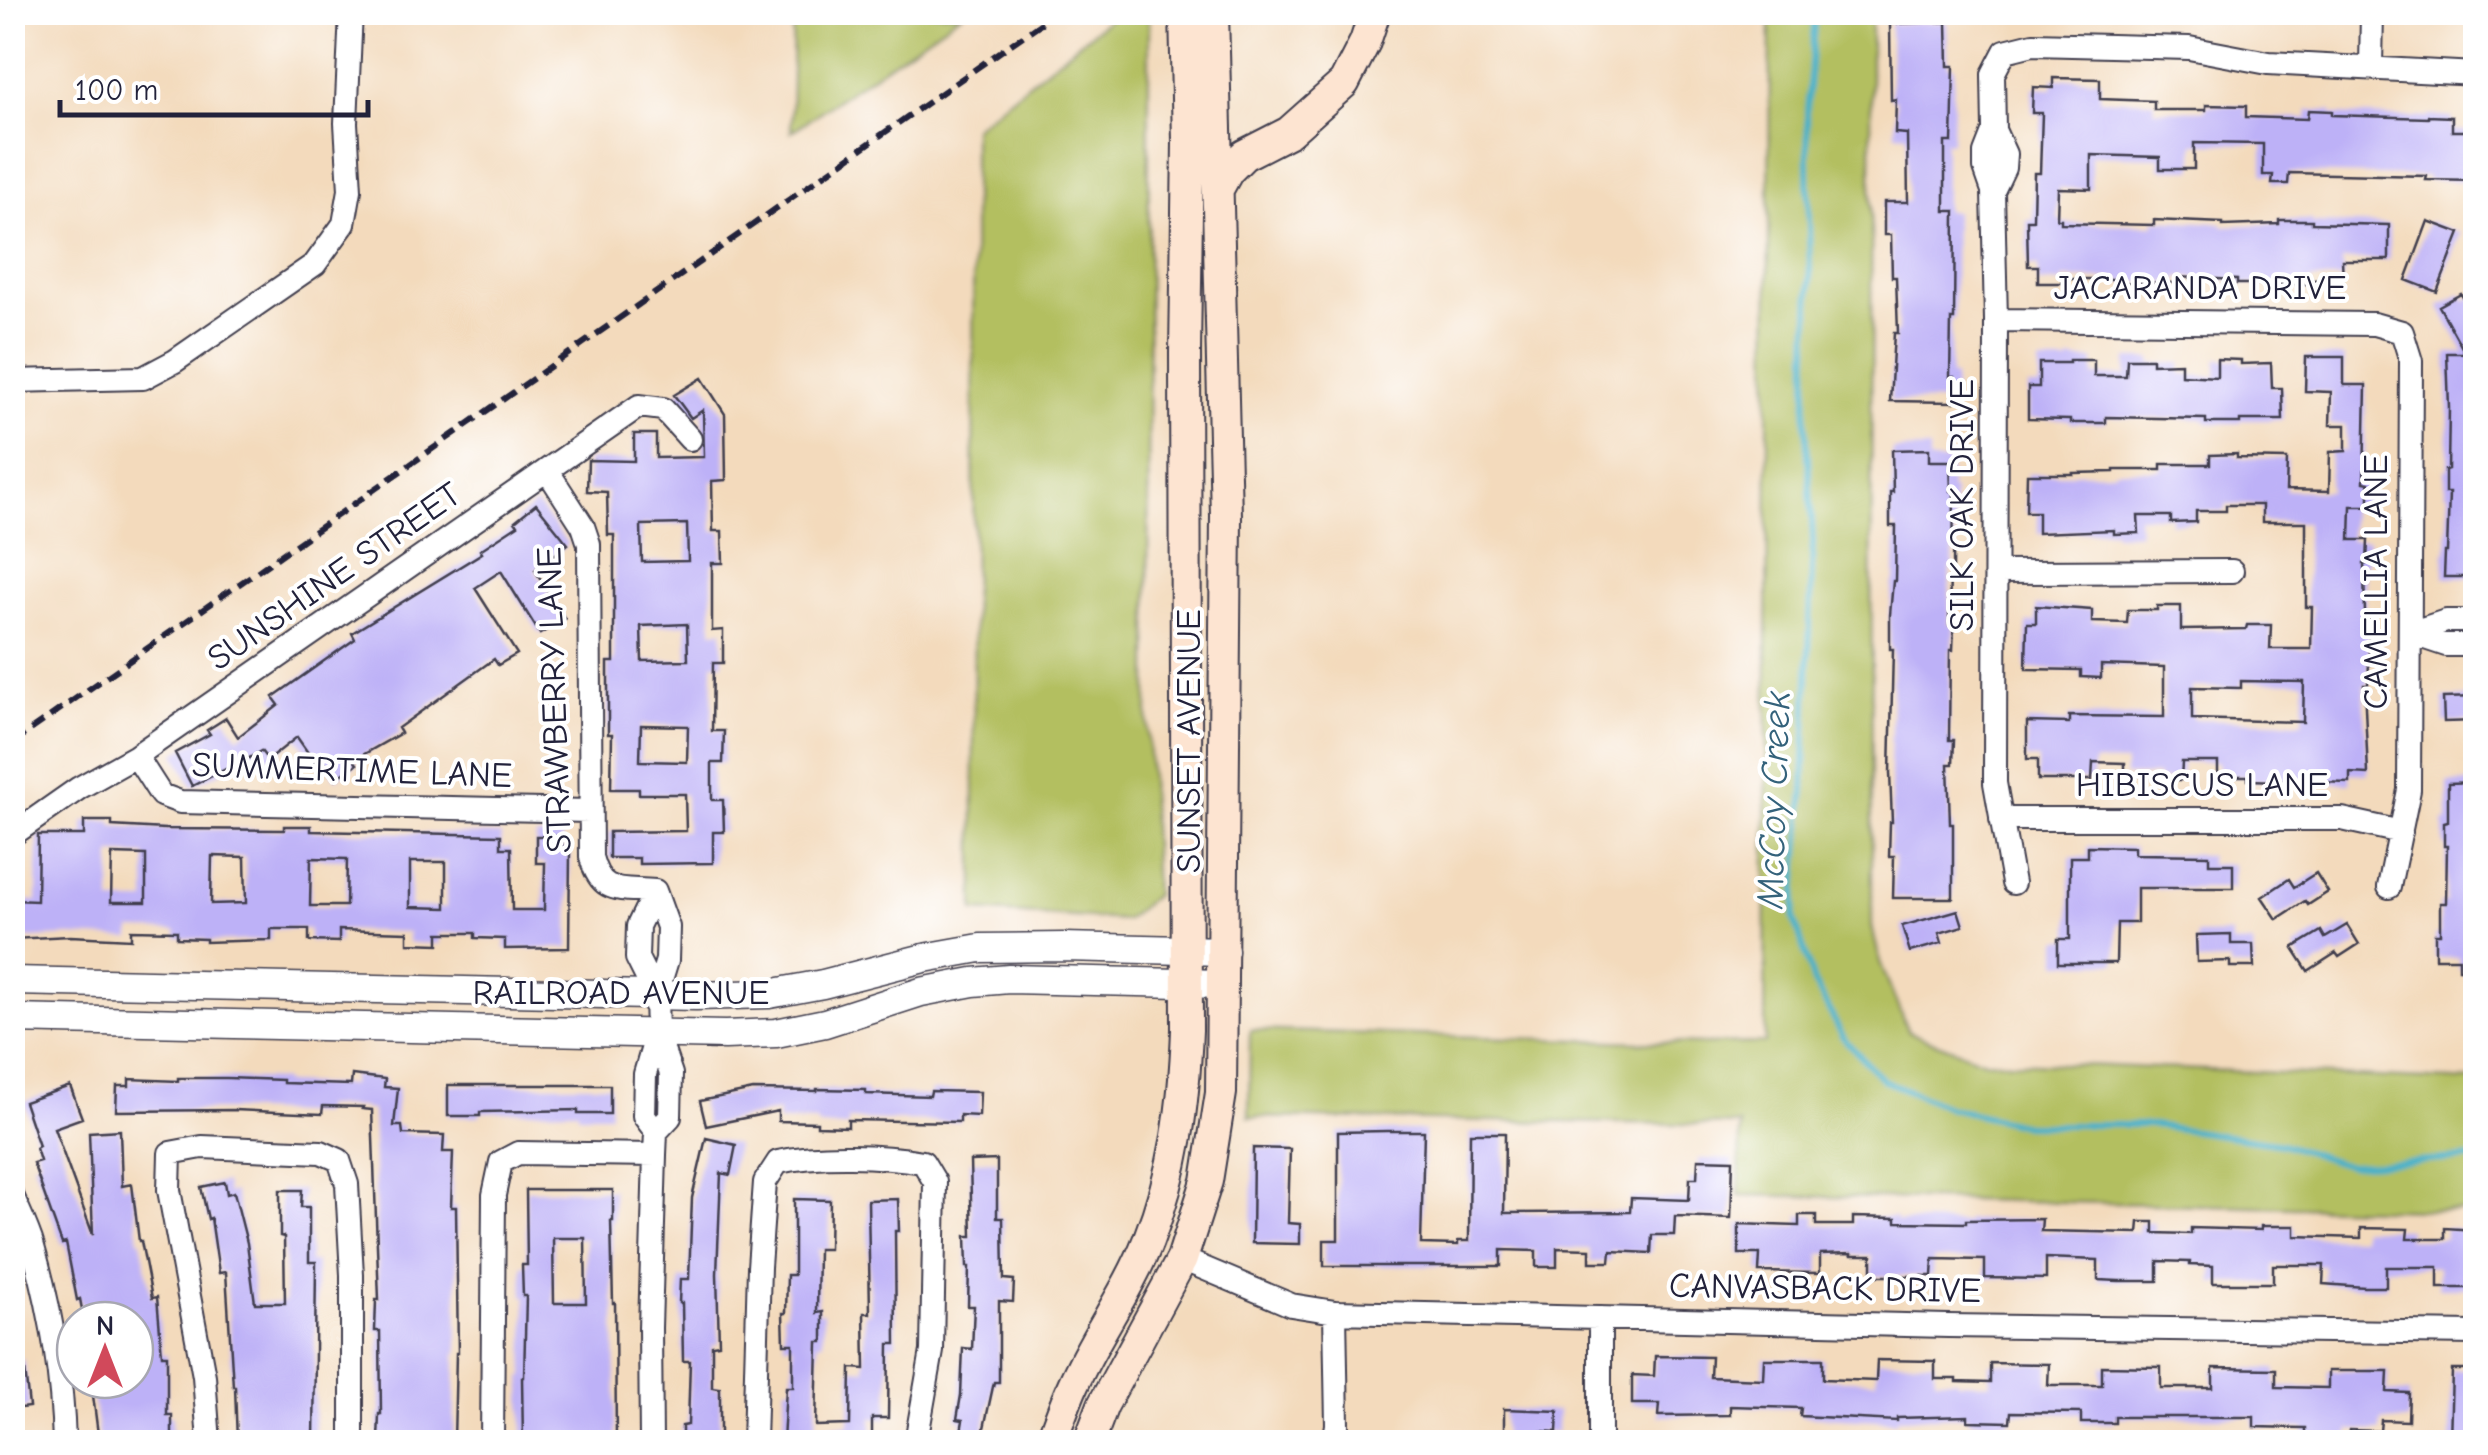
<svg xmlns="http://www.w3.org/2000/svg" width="2488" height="1455" font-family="'Comic Neue',sans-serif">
<rect width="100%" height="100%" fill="#fff"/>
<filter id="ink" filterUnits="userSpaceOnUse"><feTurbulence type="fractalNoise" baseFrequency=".01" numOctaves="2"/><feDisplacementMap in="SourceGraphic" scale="20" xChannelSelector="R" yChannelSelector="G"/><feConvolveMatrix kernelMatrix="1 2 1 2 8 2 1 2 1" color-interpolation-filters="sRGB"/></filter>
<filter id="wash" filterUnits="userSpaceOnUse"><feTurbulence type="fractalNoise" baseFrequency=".0048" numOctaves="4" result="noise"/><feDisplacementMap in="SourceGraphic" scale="40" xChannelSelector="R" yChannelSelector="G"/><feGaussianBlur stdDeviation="2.25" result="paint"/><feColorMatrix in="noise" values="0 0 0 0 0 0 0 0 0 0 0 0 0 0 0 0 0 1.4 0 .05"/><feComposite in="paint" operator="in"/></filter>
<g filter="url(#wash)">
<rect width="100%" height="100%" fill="#f3dabc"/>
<path fill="#b3bf61" stroke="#6a704e" stroke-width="2.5" d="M793,13V12L962,13L791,132Z
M1116,13H1149L1148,732L1155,895L1126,920L974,911L973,128Z
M1770,13H1871L1872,926L1880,962L1908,1032L1985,1061L2475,1081V1211L1739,1195L1740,1125L1249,1117L1250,1030L1706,1044L1765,1043Z"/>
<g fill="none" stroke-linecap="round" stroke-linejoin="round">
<path stroke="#4ab1c9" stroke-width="6" d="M1815,12L1807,112L1810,278L1806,425L1813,539L1804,788L1794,917L1814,983L1845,1040L1883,1080L1950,1108L2025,1125H2153L2282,1144L2350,1166L2476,1158"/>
</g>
<g id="blocks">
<path fill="#bdb1f7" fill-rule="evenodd" d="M1947,22L1948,66H1954L1952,142H1945V211H1955L1954,319H1951L1950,377H1954V402L1890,401L1894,333H1898L1896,277H1892L1891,235H1884V202H1908L1907,134L1895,133L1896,99L1891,100L1890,24Z
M2053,78L2100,79V99L2154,101V110H2206V105L2246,106V117L2307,119L2308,110L2332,111V115L2428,118V116L2452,117V131H2476V181L2426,180L2427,176L2289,173L2288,184H2272L2273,175H2263V144L2194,143V169H2160V157L2091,155V189L2058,188L2057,219H2061V223L2154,225V220L2223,223V226L2279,224V220H2312V223L2389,225V260H2342L2343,279L2311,280V284H2237V280L2177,277V283L2120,282V279H2062V283H2038V266H2028L2027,220H2033L2034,173H2040L2042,113H2032L2033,87L2053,88Z
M2428,221L2460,233L2437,292L2406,280Z
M2461,294L2465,301L2476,295V577H2444L2445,552H2447L2449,493H2445V470L2448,469L2449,408L2447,353H2465L2439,306Z
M2306,357H2344V385H2366L2364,482L2369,483V506H2351L2350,540H2368L2367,564H2364L2365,615H2369V662L2368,685H2364L2368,774L2350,773V783L2248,780V776H2218V762H2182L2181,780H2157L2158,776H2125V763L2093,762L2092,780H2038V759H2027V722L2069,723V716L2164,717V667L2101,665V678L2081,677V670L2026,669L2027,623H2036V606L2092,610V622L2127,623L2128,610H2157V606H2181V630L2246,629L2247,625H2271L2270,649H2311L2312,607H2306V522H2262V505H2226V511H2196V522L2171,523V516H2138L2139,533L2114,534V530L2038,533V512H2026L2027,474H2073V473L2114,472V470H2161V464H2210V455L2237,454V458L2287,459L2286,490L2329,491L2330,452L2346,451V425H2330L2331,392L2305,391ZM2241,681L2304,682L2303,722L2192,719V687L2241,688Z
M2127,359H2152V364L2181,363V375L2217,377V359L2241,360V364L2271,363L2272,388H2282L2283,420H2240V423H2206V419L2106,417V423H2070V420L2028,419V387H2039V363H2069V360H2094V376H2126Z
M702,378L725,414L726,480L712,481L713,531H722L723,563H712V631L723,630V663H713L712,731H724L723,763H712V800H723L724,832H713V863L639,864V858H609V832L686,831L685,794H639V789H611L612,734H608V662H614V535H608L607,492L587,491L588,460L634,461V434H656V458L704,457L703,410L691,418L674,395ZM687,524L688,561L642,562L641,525ZM687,624L688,660L642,661L641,626ZM641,725L688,726L687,762L640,761Z
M1929,449V461H1950L1951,491H1954L1953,567H1950L1949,625H1954L1953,650H1950L1949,740H1954L1953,764H1948L1950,824H1953V898H1893L1894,856H1889L1890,822H1892L1890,773L1893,649H1890V615L1893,581H1895L1896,526H1890V492H1893L1892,450Z
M536,504L568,544L535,570L565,619L540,634L501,571L475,588L517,654L498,665L494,659L398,728L401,733L354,760L357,764L336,779L325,763L318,767L297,737L268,760L261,751L231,769L230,767L192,786L175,753L210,734L207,730L226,718L238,737L279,705L273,697L355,639L352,633L482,553L480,550L518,525L515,521Z
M2476,697V721L2444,722L2443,698Z
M2476,782V970L2459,969V958H2435V934H2440V903H2446L2447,846H2444V822L2448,821V783Z
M84,821H112V826L165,829L284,830V826H311V831L501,835V848H511L512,910H544L545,863H536V836H562V850H570L569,948L505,949V939L475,938V933H439V944L408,943V932L339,930V942L309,941V929H271V940L206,942V939L177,938V931L131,930V939L70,936L12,939V900L37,901L38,835H84ZM112,854L146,855V902H111ZM212,856L245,857L246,903L211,904ZM311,858L347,859L346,906H310ZM410,862H446V908L410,907Z
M2088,846L2134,847V854L2209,855V864H2233V888H2137V923H2117L2116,963H2058V939H2070V857H2088Z
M2316,873L2328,892L2308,905L2305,901L2277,919L2262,897L2289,879L2294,887Z
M1958,910L1963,926L1939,933L1942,943L1910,952L1902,926Z
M2347,925L2359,944L2339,957L2336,953L2308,971L2293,948L2321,931L2325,938Z
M2231,934V944H2253L2254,967H2230V961L2197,962L2196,935Z
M352,1075L385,1079L384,1087L398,1088L394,1126H402L403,1134L444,1135L443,1152H453L451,1207H456L458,1353H456L454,1442H378L379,1414H381L380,1331H375L376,1300H379L372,1110L362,1109L363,1107L323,1106L322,1114L234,1110L116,1111L117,1086H129V1079L178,1081V1078H227L283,1080V1083L351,1085Z
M448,1085H610V1114H578V1110L480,1112V1116H448Z
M70,1086L82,1118L54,1128L93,1235L89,1132L120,1130L122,1186L132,1184L139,1241H141L152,1298L157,1297L162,1355H167V1415H172V1442H99L91,1380H135V1320H84L80,1299L77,1300L66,1243L62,1244L33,1163L40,1161L36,1148L39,1146L24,1102Z
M817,1089L866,1090V1094L930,1096L931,1091L980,1092L979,1116L960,1115V1122L848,1120V1127L817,1126V1122L778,1121V1111L706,1126L700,1101L753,1090L817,1091Z
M1387,1131H1424L1421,1244L1458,1245V1241H1469L1470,1133H1505L1504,1213L1630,1212L1631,1198L1689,1200L1690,1178H1697L1698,1159L1733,1160L1731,1218L1675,1216L1674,1235H1652L1651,1253L1611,1251L1610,1262H1590V1249L1557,1248V1267H1536V1251L1501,1250V1266H1324V1240H1338V1132Z
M706,1138L736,1145L730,1175L721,1173L717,1274L719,1344L712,1345V1387L720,1388V1442H682V1426L688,1425L690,1361H683L682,1303H679L680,1279H689L692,1198Z
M1253,1148L1290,1149L1288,1223L1300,1224V1244L1252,1243Z
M997,1160V1218H1003L1004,1279L1014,1280L1013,1302L999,1301V1382H994L981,1442L960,1438L963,1420L957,1419L961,1395L963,1348L972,1349L974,1306H968L969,1267H967L966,1236H972L970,1161Z
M225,1182L227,1194L234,1192L247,1243L255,1303H285L284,1237L280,1236V1190H302L301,1207H309V1262H316L314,1442H237L235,1386H233L226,1272L219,1273L211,1218L208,1219L201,1187Z
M526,1190H613V1221H611L613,1303H615L616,1442H523L522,1377H524L526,1296H523L522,1265H527ZM553,1238H585L586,1303H554Z
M794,1199L830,1200L829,1249H818L817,1313L823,1312V1342H818L816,1426L850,1425L851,1368L865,1369L864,1313H870L868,1200L898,1199L899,1231H895L896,1344H889L888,1418H872V1442H783L786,1387H793V1344H784L783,1313H786L787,1275H794Z
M1799,1215H1816V1225H1853V1217L1896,1218V1222L1966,1223V1220L2042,1219L2041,1231L2138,1233L2139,1222H2154V1233L2191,1234V1228L2261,1230V1226H2295V1236L2361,1238V1228L2408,1229L2407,1239H2445V1228L2461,1229L2476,1231V1288H2438V1267H2386V1287H2365L2323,1284L2324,1265H2273V1283H2213V1266L2190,1265V1262L2158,1261V1281H2119L2098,1280V1260L2046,1258V1279L1985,1278V1260L1933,1259L1932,1276H1872V1255H1852V1253L1820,1254V1273L1759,1272L1760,1254H1739V1224L1799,1226Z
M1655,1356L1711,1357L1710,1377L1763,1379L1764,1359H1823V1379L1876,1381L1877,1360L1935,1361V1379H1957V1382L1990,1383V1363L2049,1364L2048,1385H2102V1366L2161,1367V1388H2213V1368L2276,1369V1387L2328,1388V1371H2388L2387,1392L2409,1393L2408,1421L2381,1420L2380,1431L2349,1430L2348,1437L2305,1436V1428L2254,1427V1417H2115V1423H2081V1413L2011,1412L2010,1422L1968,1421V1416L1897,1418V1421L1800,1416L1801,1408L1730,1406V1415L1658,1416L1659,1404H1632V1375L1654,1376Z
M12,1360H24L29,1407L12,1409Z
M2452,1370H2476V1442H2450Z
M1504,1409L1558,1411L1557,1432L1541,1431L1540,1442H1504Z"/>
</g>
</g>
<g filter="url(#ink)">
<use href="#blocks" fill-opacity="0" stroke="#413e4e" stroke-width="2.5"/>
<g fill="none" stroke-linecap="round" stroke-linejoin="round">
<defs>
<path id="minor" d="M2371,67L2372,12
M1994,130L1985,153V168L1993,191L1996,320L1995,783L2013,883
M1993,191L2004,168L2005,154L1994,130L1993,74L2005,51L2033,44L2189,48L2268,63L2476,74
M1996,320L2374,324L2402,332L2411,361L2409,790L2389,887
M12,381L143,378L175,361L315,264L344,224L350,190L346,123L351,12
M547,470L583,526L589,544L591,857C601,896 620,888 655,891
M1996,572L2232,571
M2410,633L2446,645H2476
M2410,633L2446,621H2476
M136,756L161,795L180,802L589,811
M2001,819H2342L2401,832
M12,835L79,788L136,756L639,406L663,409L690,439
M655,891L638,926L637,958L656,996
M656,1132L644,1116L645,1074L657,1033
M12,1195C19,1212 28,1229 33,1247C51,1310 62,1377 64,1442
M1182,1259L1291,1305L1335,1312L1948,1326L2476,1333
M1600,1318V1442
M209,1442L204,1376L169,1190L170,1153L202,1147L321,1152L339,1160L347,1184L352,1275V1442
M492,1442L494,1195L501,1162L518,1153L655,1155
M651,1442L650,1328L655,1155L656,1132L670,1117L671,1074L657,1033L656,996L667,960L668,927L655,891
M754,1442L759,1267L765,1182L778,1162C819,1153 881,1155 923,1162L935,1182L932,1351L916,1442
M1334,1442L1337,1425L1335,1312"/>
<path id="tertiary" d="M12,981L696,996L769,994L823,984L924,958L980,948L1064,947L1224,951
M12,1019L725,1035L776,1033L825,1023L921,992L973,982L1009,979L1223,984"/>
<path id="secondary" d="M1218,189L1228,171L1244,155L1289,132L1344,83L1365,42L1375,12
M1051,1442C1058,1423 1065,1403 1073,1385C1095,1335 1128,1292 1148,1241C1176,1169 1184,1106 1187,1030L1185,353L1188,142L1185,12
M1089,1442L1103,1405L1182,1259L1207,1181L1221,1093L1226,516L1213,12"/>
</defs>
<use href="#minor" stroke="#413e4e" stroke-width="26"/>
<use href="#tertiary" stroke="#413e4e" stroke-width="31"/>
<use href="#secondary" stroke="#413e4e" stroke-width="34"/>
<use href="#minor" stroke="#fff" stroke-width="22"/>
<use href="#tertiary" stroke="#fff" stroke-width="28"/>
<use href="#secondary" stroke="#fde4d1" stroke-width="30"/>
<path stroke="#22223b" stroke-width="6" stroke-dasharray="15 8" stroke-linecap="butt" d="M12,743L1057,12"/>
</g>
</g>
<g text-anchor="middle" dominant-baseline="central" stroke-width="8" stroke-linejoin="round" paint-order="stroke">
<g font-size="35" fill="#22223b" stroke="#fff">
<text x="2200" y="287">JACARANDA DRIVE</text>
<text transform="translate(1961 505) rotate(-90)">SILK OAK DRIVE</text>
<text transform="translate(334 576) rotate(-35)">SUNSHINE STREET</text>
<text transform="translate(2375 582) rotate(-90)">CAMELLIA LANE</text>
<text transform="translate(554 700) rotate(-92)">STRAWBERRY LANE</text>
<text transform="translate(1188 741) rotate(-90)">SUNSET AVENUE</text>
<text transform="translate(352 770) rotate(2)">SUMMERTIME LANE</text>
<text x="2202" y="784">HIBISCUS LANE</text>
<text x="621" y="992">RAILROAD AVENUE</text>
<text transform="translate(1825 1288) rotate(1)">CANVASBACK DRIVE</text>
</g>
<g font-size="38" font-style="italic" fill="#34627b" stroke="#fff">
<text transform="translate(1774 800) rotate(-88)">McCoy Creek</text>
</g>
</g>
<rect width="2488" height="1455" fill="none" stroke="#fff" stroke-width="50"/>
<g transform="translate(105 1350)"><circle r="48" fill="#ffffff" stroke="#a7a7b1" stroke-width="2.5"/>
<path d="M0-8L18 38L0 25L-18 38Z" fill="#d1495b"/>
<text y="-15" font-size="28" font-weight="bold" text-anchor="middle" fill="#22223b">N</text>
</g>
<path d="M60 100v15h308v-15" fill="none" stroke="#22223b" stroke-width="5"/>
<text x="75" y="100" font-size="30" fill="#22223b" stroke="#ffffff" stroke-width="8" paint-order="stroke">100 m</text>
</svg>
